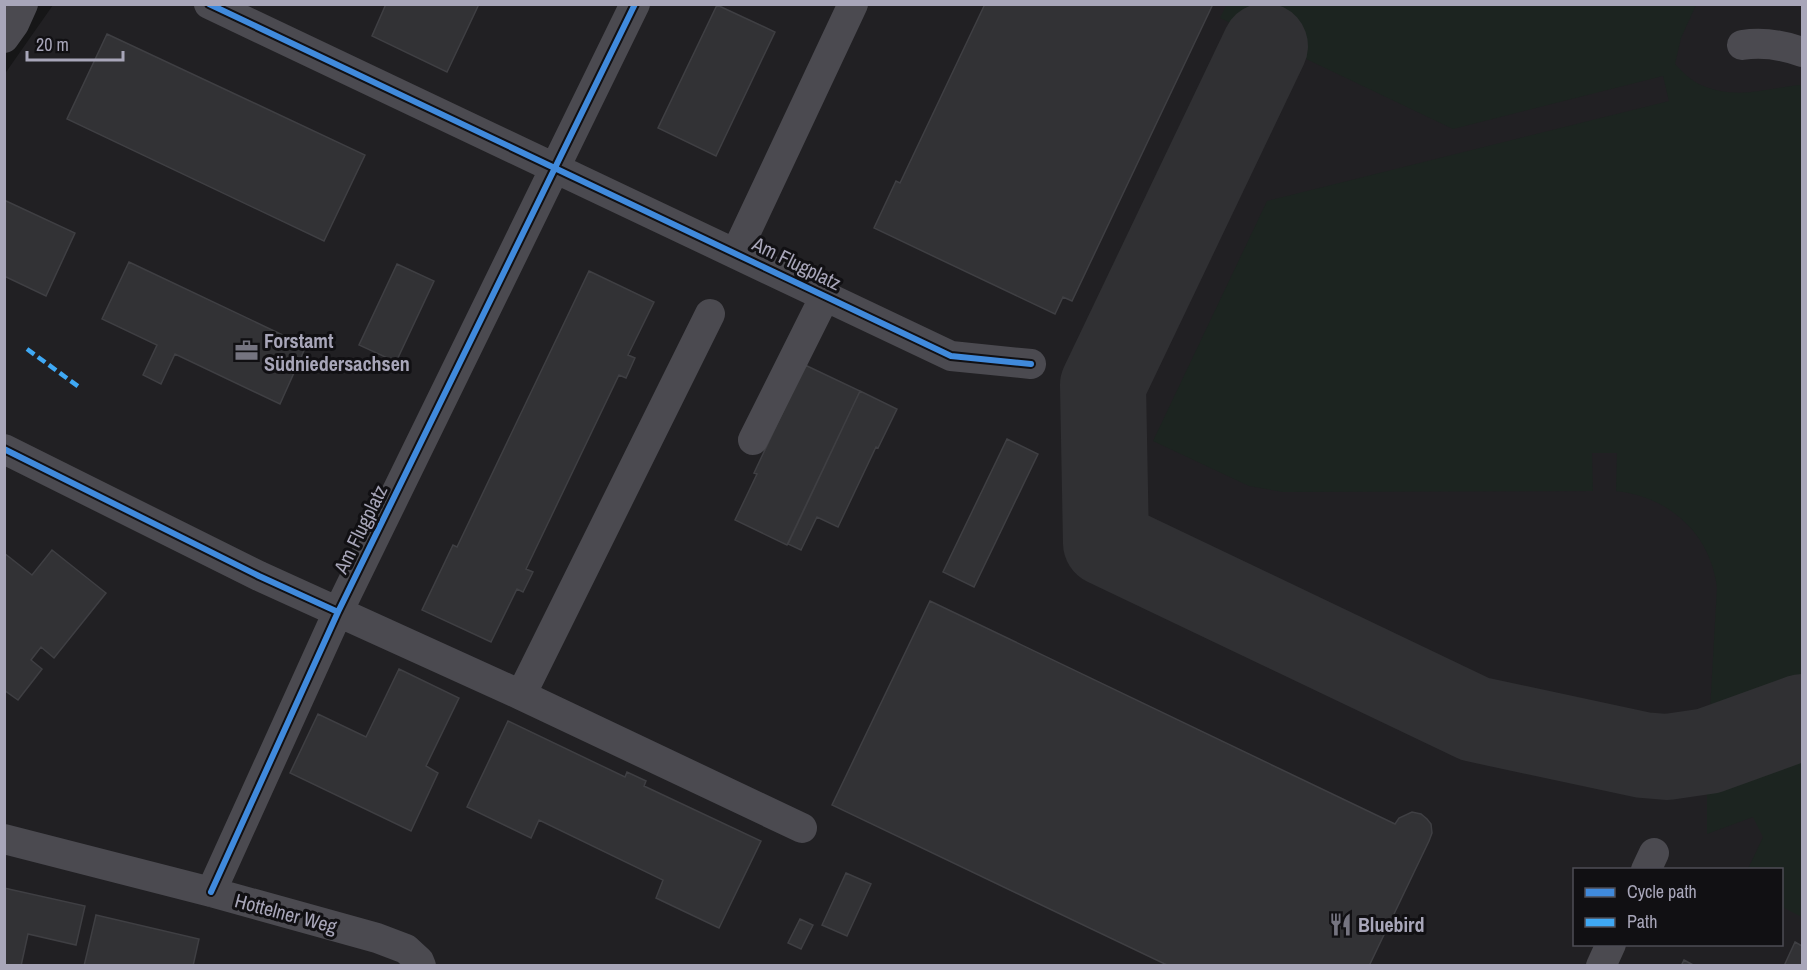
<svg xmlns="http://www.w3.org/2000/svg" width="1807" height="970" font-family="'Archivo Narrow',sans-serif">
<rect width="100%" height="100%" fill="#161617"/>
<path fill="#212023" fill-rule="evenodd" d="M53,5H1802V965L5,966L4,75ZM1574,870H1782V944H1574Z"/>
<path fill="#1c2420" d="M1227,4L1696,5L1681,38L1675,64C1682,71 1691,81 1701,85C1736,100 1764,89 1799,85L1802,86V695L1709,728L1717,587C1710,533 1669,497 1616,491L1617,453H1592L1593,491L1283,492L1249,486L1153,441L1267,201L1669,101L1663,76L1453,129L1220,18Z
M1802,740V917L1782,907V870L1748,869L1763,837L1753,817L1707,834V781L1711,773Z"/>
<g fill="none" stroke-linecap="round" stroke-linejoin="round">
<path stroke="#303033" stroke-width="86" d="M1265,46L1103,385L1106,543L1475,719L1643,755L1667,757L1708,751L1802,717"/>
</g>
<path fill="#323235" stroke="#3f3f43" stroke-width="1.5" d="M386,4H479L447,72L372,36Z
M985,4H1213L1072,301L1063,297L1055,314L874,228L896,181L900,183Z
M717,5L775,32L716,156L658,128Z
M107,34L365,155L324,241L67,119Z
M4,200L75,233L46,296L4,276Z
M129,262L306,346L280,404L175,354L161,384L143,375L157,345L102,319Z
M397,264L434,281L396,362L359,345Z
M589,271L654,302L628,355L635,358L626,378L619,375L526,569L533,572L523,592L517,589L491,642L422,610L453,545L457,547Z
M805,365L860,391L787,545L735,520L757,474L754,473Z
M860,391L897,409L878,448L876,447L838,527L817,517L801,550L788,544Z
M1007,439L1038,454L974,587L943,572Z
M52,550L106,593L54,658L41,647L31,660L42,669L18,700L4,690V553L32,575Z
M930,601L1395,824L1399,818L1412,812L1421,814L1427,819L1431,824L1432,833L1429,841L1369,966H1169L832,805Z
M399,669L459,698L426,766L438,773L411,831L290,773L318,714L366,737Z
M508,721L625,777L627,772L646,781L644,786L761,841L719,928L656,898L663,880L539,820L531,838L467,807Z
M846,873L871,884L847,936L822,925Z
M4,888L85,906L76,945L28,934L21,966H4Z
M96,915L199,939L193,966H84Z
M800,919L813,925L801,949L788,943Z
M1795,942L1802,946V966H1784Z
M1684,960L1695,966H1681Z"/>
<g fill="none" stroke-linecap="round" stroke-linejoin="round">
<path stroke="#4b4a50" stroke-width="30" d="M209,4L951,356L1031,364
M4,38L14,24L23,4
M1742,45C1763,42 1783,45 1802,52
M736,253L853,4
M753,440L825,296
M4,449L259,576L521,695L802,828
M521,695L710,314
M4,839L211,892L377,938L406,949L419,961L421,966
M1646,870L1654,853
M211,892L338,612L635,4
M1601,966L1611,944"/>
<path stroke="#3fa9f5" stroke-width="4.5" stroke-dasharray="9 4.5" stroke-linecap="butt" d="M27,349L79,387"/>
<defs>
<path id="cycleway" d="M209,4L951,356L1031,364
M4,449L259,576L338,612
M211,892L338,612L635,4"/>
</defs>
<use href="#cycleway" stroke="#111013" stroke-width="10"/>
<use href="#cycleway" stroke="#408adc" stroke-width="6"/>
</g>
<defs>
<symbol id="office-bare" viewBox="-9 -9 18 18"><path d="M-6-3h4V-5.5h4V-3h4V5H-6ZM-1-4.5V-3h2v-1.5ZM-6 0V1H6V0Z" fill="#757480" stroke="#111013" stroke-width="2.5" paint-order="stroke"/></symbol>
<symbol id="restaurant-bare" viewBox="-9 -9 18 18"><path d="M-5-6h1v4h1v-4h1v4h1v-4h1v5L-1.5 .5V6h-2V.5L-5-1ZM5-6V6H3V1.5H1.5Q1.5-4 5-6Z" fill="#757480" stroke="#111013" stroke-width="2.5" paint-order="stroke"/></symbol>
</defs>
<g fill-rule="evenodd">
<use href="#office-bare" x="230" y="334" width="33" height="33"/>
<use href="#restaurant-bare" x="1324" y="908" width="33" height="33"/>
</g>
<g text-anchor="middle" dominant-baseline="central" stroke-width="6" stroke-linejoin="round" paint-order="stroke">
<g font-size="20" fill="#a8a6b9" stroke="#111013">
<text transform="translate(797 263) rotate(26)">Am Flugplatz</text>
<text transform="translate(360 529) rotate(-64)">Am Flugplatz</text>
<text transform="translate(286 913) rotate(15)">Hottelner Weg</text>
</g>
<g font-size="20" font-weight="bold" fill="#a8a6b9" stroke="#111013" text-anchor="start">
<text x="264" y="340">Forstamt<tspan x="264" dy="23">Südniedersachsen</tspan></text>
<text x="1358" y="924">Bluebird</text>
</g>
</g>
<rect width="1807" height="970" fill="none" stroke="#a8a6b9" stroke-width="12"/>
<rect x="1573" y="868" width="210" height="78" fill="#111013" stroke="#4d4c55" stroke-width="1.5"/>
<rect x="1585" y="888" width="30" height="9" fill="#408adc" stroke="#4d4c55" stroke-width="1.5"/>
<text x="1627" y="898" font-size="18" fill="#a8a6b9">Cycle path</text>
<rect x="1585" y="918" width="30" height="9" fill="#3fa9f5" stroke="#4d4c55" stroke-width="1.5"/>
<text x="1627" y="928" font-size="18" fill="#a8a6b9">Path</text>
<path d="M27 51v9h96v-9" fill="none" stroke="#a8a6b9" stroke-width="3"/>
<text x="36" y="51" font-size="18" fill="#a8a6b9" stroke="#111013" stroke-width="4.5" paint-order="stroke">20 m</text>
</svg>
